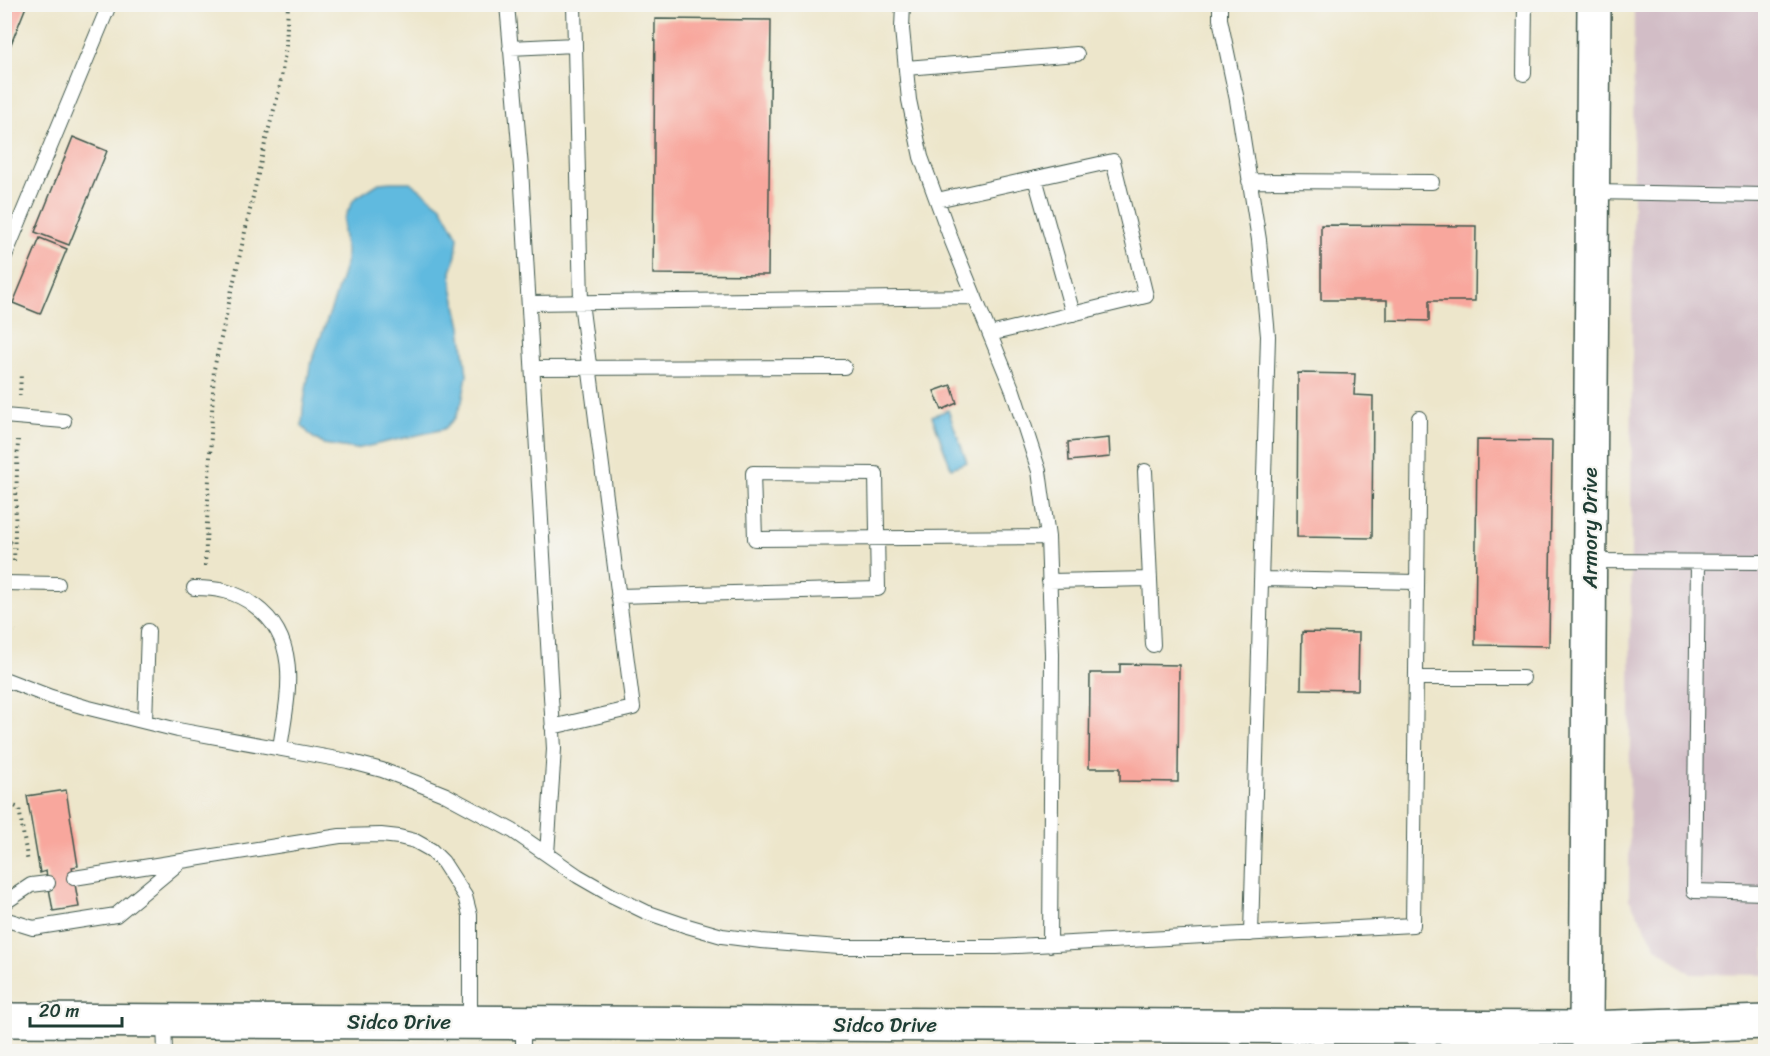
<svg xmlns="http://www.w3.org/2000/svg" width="1770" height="1056" font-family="Sriracha,sans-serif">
<rect width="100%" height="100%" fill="#f6f6f2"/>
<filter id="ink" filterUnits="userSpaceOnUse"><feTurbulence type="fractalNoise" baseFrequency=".0167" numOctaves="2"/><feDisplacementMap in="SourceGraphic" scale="12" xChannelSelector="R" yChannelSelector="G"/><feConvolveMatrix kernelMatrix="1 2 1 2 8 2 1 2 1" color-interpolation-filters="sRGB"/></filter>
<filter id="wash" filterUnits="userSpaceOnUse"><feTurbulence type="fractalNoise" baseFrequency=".008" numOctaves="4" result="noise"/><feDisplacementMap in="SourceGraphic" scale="24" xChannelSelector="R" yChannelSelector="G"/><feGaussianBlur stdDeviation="1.35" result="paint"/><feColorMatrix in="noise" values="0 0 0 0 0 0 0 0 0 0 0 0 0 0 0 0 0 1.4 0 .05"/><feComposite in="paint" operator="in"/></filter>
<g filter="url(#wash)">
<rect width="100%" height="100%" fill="#ede6cb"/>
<path fill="#d2bdc6" d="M1634,5H1765V975L1691,974L1657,948L1629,899Z"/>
<path fill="#61badf" stroke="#407c8a" stroke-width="1.5" d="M391,182H410L441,206L458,237L456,255L451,272L452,287L461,327L467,375L462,402L455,418L444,429L356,449L323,444L312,437L302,426L303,408L310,366L334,301L346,263V250L343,232L344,219L354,199L379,183Z
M948,410L967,462L951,468L932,416Z"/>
<g id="blocks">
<path fill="#f8a79d" d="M4,4H27L5,59H4Z
M655,19L771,20L768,275L653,274Z
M73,137L107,151L69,245L35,232Z
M1321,225L1476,226L1475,301H1429V321L1387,320V300H1321Z
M40,238L67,249L40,314L13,303Z
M1298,373L1355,374L1354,395L1373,396L1372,538L1297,537Z
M951,385L957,403L942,410L934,391Z
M1109,438L1110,457L1069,461L1068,442Z
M1477,440L1552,441L1549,646L1475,645Z
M1302,632L1359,633L1358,690L1301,689Z
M1120,664L1179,665L1178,782L1120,781V768H1089L1090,673H1120Z
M66,790L78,866L72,867L79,907L53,911L46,871L40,873L27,796Z"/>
</g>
</g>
<g filter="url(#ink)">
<use href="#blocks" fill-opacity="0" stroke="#3e564b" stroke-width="1.5"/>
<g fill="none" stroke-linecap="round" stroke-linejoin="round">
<defs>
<path id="service" d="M507,4L521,168L554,749L547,854
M903,4L902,29L909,100L921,157L951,239L1013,391L1039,471L1048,537L1052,654L1050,945
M1220,4V19L1237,100L1259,240L1268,336L1251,934
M510,48L575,45
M906,68L1077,54
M1524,74L1525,4
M1035,178L1073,314
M1249,181L1432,182
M1593,192L1766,195
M937,200L1113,161L1146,296L990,334
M4,258L107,10
M529,303L975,297
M533,368L844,367
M4,416L64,421
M1145,471L1153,645
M1590,561L1766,562
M1698,562L1694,891L1766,893
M1261,579L1417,582
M1049,581L1150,579
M4,583L58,584
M194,588C217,588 236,591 255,606C303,641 287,699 280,748
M618,596L878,589L876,474L753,473L755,539L1048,537
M1416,678H1523
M4,679L51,697L85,707L178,730L348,761L382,770L414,782L446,795L513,831L578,876L611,895L646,912L684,925L722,936L761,941L839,947H997L1413,925L1419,418
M145,722L148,631
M552,727L633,708L581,302L574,4
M74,878L340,836L381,835L399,837L415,841L431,850L443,862L465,896L470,915V1022
M4,903L31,885L48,883
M4,919L33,928L116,915L180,862
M164,1021L165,1052
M523,1052V1023"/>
<path id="minor" d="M1586,1052V1028"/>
<path id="tertiary" d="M4,1020L1586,1028L1766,1022
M1586,1028L1594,4"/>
</defs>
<use href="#service" stroke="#3e564b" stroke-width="16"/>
<use href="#minor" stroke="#3e564b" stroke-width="30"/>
<use href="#tertiary" stroke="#3e564b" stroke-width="36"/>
<path stroke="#3e564b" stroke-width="4" stroke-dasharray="1.5 4.5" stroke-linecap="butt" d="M20,396L21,373
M4,541L14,543
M14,561L18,440
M205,566L214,369L266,139L279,91L286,46L288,4
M4,630L16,631
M4,802L19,808L28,863"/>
<use href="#service" stroke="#fff" stroke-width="14"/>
<use href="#minor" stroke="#fff" stroke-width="27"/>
<use href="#tertiary" stroke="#fff" stroke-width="33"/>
</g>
</g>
<g text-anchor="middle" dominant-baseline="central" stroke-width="4.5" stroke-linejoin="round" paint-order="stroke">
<g font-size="21" fill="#1f3d34" stroke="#f6f6f2">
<text transform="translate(1590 528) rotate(-90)">Armory Drive</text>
<text x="399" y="1022">Sidco Drive</text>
<text x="885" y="1025">Sidco Drive</text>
</g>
</g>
<rect width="1770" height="1056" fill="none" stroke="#f6f6f2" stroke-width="24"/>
<path d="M30 1017v9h92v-9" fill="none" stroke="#1f3d34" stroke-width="3"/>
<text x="39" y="1017" font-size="18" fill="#1f3d34" stroke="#f6f6f2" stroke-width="4.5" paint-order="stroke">20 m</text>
</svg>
